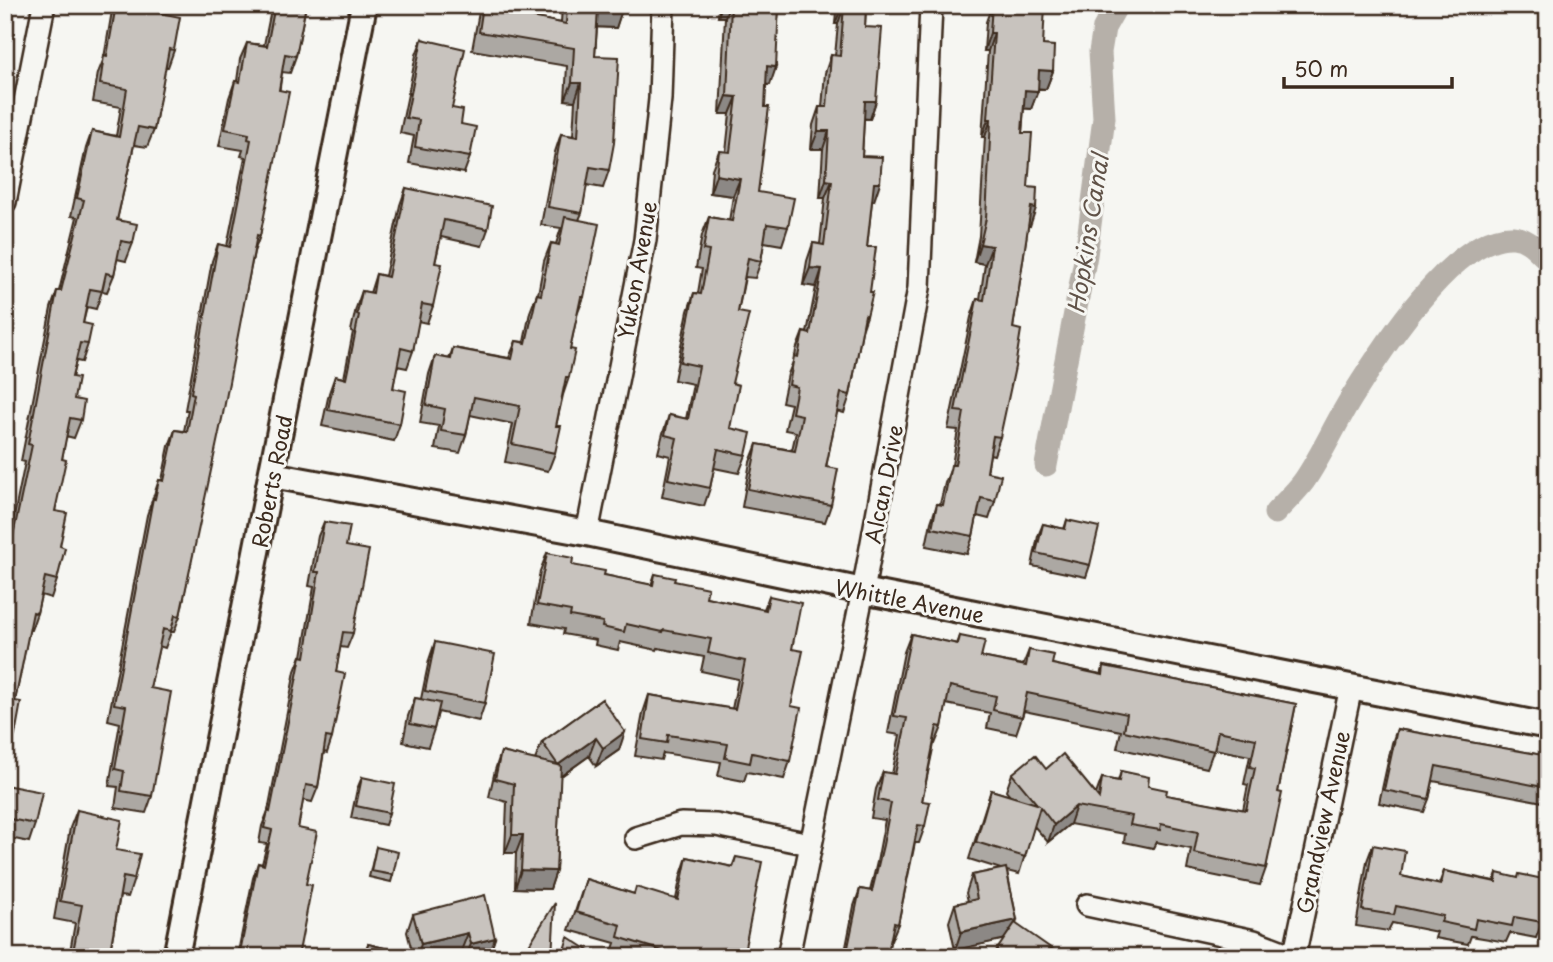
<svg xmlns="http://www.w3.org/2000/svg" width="1553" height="962" font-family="'Playpen Sans',sans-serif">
<rect width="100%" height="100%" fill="#f6f6f2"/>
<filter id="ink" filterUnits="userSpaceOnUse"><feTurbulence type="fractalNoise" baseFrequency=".0143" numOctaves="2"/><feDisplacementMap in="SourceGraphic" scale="14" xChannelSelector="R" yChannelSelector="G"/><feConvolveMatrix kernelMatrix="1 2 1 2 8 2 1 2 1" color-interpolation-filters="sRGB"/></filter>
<g filter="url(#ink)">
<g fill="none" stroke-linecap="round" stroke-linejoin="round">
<path stroke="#b6b0a9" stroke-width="23" d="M1046,465L1086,255L1104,118L1100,52L1104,28L1117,5
M1275,513C1285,502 1296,492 1304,481C1322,455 1335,424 1352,397C1380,352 1454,234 1513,237C1528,238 1537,250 1548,260"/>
<defs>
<path id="minor" d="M5,202L44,5
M587,533L645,240L660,99L663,5
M636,838L681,824L716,825L810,844
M1087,905L1254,941L1296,957
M788,957L863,591L919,288L931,5
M1294,957L1351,687"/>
<path id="tertiary" d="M272,475L587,533L863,591L1548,726
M176,957L364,5"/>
</defs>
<use href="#minor" stroke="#3b2a1e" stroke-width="26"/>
<use href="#tertiary" stroke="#3b2a1e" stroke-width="30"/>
<use href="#minor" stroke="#f6f6f2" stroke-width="21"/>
<use href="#tertiary" stroke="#f6f6f2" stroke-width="24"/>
</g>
<path fill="#aca8a3" stroke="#3b2a1e" stroke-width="2" d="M113,5H152L151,11L174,50L168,67H165L154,130L147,147L134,145L117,220L133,243L126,261L117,259L114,275L107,292L102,291L96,309L87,307L83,323L88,344L82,362L76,361L72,377L74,399L81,420L74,438L66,436L62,459L55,511L60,546L57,580L51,598L41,595L37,613L31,630H29L15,701V735L9,752H5V547L10,536L25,462L21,461L51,308L57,291H59L77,217L71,216L86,148L92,131L116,136L121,107L93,102L98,73L104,58Z
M272,5H306L296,56L290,73L282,72L260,236L254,252L180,616L174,632H171L165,648L159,646L150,688L152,796L146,813L115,808L118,787L109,786L120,723L108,720L147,515L159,480H162L169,446L175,430L184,431L188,410H185L212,261L218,244L227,246L245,157L241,156L243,150L219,146L229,98L235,81H237L240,59L247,43L264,45Z
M481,5H524L522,15L561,23L562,5H623L616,28L597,27L595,56L609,170L603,188L586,185L582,213L579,220L584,297L577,315L570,349L569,377L563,395L556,426L555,453L548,471L505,462L513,424L470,415L466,435L460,453L435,449L439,426L420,423L429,374L435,356L449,359L453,348L509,358L516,341L524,342L530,312L537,294H538L544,261L551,243L556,244L561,228L541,225L555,152L561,134L573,136L575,101L565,100L567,66L472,50L479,12Z
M719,5H884L883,7H866L865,27L876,101L870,119H864L862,156L874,201H872L867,247V316L862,331L850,395L844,413L837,411L826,467L831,505L825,522L742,507L750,462L757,444L792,450L796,432L785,430L791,404L782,402L788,374L795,357L796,350L803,332L807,333L816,287L803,285L807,261L813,243L820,244L825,198H820L823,149H811L813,125L819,107H822L825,73L831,55L835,56L838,24H835L836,11L793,9L792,12L779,11L770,85H766L758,192L788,227L782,245L764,242L761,261L755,278L745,277L738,312L732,383L730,428L746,455L739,473L714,468L710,488L704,506L662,497L670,456L658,453L663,433L669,415L686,419L693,384L674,380L688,311L694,293H698L702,269L696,268L702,235L709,217L729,221L733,196L710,193L712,169L719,151L726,152L730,114H720L725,17H718Z
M992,5L1043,45L1053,71L1046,89H1038L1031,109L1024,108L1022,133L1028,187L1030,226H1028L1013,328L1000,437L994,455L990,454L987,472L995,501L989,519L977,516L973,536L967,554L926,546L931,522L937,504H940L945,483L952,465L958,430L948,429L971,317L977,299H980L985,264L974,262L979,236L985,137H982L988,51H984L986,22Z
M422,39L452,108L461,124L470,157L464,173L409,163L414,136L400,133L416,55Z
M406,188L488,229L482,246L441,237L435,263L433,306L427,323L418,321L413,351L407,368L397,366L393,388L400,424L394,441L322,426L329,393L335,376L344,378L353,332L351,331L356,308L362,291L370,293L376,274L385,276L400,205Z
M1067,520L1090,565L1086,577L1032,566L1038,536L1043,524L1064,529Z
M324,522L346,546L353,633L347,648L340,647L336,672L332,738L327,753L324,752L318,787L312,802L303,800L298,828L306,884L298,957H237L253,878L258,863L262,864L267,844L259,843L262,826L268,811L295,671L301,656H302L314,587L309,586L318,536Z
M547,553L572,565L604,575L651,585L655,574L674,581L706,597L764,609L769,596L792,649L790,761L784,779L747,772L744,781L718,776L721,762L663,753L661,760L635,756L643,713L649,695L732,709L738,679L701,671L704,657L658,648L657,650L620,642L618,650L595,645L596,640L563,634L564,629L531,623L540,571Z
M911,634L957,644L960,636L981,657L1023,665L1029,650L1052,664L1101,674L1104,666L1296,704L1278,792L1266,868L1260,885L1187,870L1191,849L1156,842L1153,848L1124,842L1125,834L1070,824L1048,842L1034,826L1019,874L1007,871L1017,920L1016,924L1004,939L955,950L949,922L955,904L968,901L966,893L972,875L1001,869L969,859L991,790L1010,796L1006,791L1012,774L1046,769L1096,794L1102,778L1118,781L1121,771L1166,795L1243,810L1248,785L1244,784L1250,756L1214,749L1207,768L1117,748L1121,731L1024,711L1016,734L987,728L990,713L946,704L942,727L935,744H934L922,801L925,826L919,843H915L898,924L891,941H890L887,957H844L854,906L860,889L870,891L877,862L885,820L871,818L876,789L883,772L892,774L900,735L888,733L904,652Z
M435,642L485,703L479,721L438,712L434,729L428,747L403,742L408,716L415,698L421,699L429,660Z
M602,699L619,750L596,766L589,756L560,777L556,871L550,889L515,888L516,853H505L507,802L489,797L495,770L501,752L535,760L542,742Z
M1397,729L1548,756V803L1433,781L1429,799L1424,812L1379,803L1392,743Z
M362,777L389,813L385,825L351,818L357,789Z
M5,785L35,824L29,842L5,837Z
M77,810L116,850L134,879L128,897L120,896L109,957H69L75,923L54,919L70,828Z
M1373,845L1401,876L1439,884L1444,871L1494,881L1497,873L1542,922L1536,938L1510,933L1506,942L1471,936L1468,944L1435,938L1437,932L1392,923L1388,931L1356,926L1367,861Z
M376,847L393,875L391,882L369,877Z
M687,857L732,867L736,857L743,957H616L611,955L615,943L569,930L586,879L634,894L676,899L681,875Z
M413,914L495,938L489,956L485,957H463L461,951L437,957H363L368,944L413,955L407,932Z
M527,948L552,957H524Z"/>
<path fill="#8c8885" stroke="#3b2a1e" stroke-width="2" d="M722,5H729L725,17H718Z
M775,5H838L836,11L793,9L792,12L773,11Z
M861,5H884L883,7L860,6Z
M842,6H844L838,24H835Z
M598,9L622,10L616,28L592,27Z
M990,33H994L988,51H984Z
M767,66L776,67L770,85L761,84Z
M1039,70L1053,71L1046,89L1033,88Z
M572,83H581L575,101L565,100Z
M1025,90L1038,91L1031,109L1018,108Z
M727,96L737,97L730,114H720Z
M865,101H876L870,119L858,118Z
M988,119H991L985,137H982Z
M818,131H829L823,149H811Z
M716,175L740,179L733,196L710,193Z
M826,180L832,181L825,198H820Z
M874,183H880L874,201H868Z
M1031,207L1036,208L1030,226L1024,225Z
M980,244L992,246L985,264L974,262Z
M810,268L822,269L816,287L803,285Z
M625,732L619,750L596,766L603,748Z
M596,738L589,756L551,783L558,765Z
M1076,806L1070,824L1048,842L1054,825Z
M512,835H523L516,853H505Z
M521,870L556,871L550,889L515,888Z
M1017,920L1011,938L955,950L961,932Z
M468,933L461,951L437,957H417L421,944Z
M495,938L489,956L466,957L471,944Z"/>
<path fill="#c8c3be" stroke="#3b2a1e" stroke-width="2" d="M116,5H152L151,11L180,17L174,50L169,49L154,130L138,127L117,220L137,224L133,243L121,241L114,275L106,273L102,291L90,289L83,323L92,325L88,344L80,343L72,377L78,378L74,399L84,401L81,420L70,418L62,459L66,460L55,511L67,513L60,546L65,548L57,580L45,577L37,613L33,612L15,701L21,702L15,735L5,733V555L10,535L13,536L32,445L28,444L57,291H61L84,200L77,198L92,131L119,137L127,89L100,84L104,55L107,56Z
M275,5H306L296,56L285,54L279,90L289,92L260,236L257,235L223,414L180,616L175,615L171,631L163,629L150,688L171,692L152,796L121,791L124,771L115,769L126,706L114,704L153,498L155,499L159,480L164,481L175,430L187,432L194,394L191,393L218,244L230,247L251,140L248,139L249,134L225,129L235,81L240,82L247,43L267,46Z
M483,5H524L522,15L566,24L567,5H623L622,10L598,9L595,56L619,57L614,143L609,170L590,167L582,213L548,207L561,134L578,137L581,83H572L574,48L479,32Z
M731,5H779L776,67L767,66L765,107H769L758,192L794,198L788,227L767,224L761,261L748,258L738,312L749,314L732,383L739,385L730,428L751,433L746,455L718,449L710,488L668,479L677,438L665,435L669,415L688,419L699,366L680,362L694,293L701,294L709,251L703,250L709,217L732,221L740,179L716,175L719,151L730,152L737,97L727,96Z
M842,5H866L865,27L882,28L876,101H865L862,156L882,157L880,183H874L867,247H876L870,292H873L867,316L865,315L850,395L841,393L826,467L838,469L831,505L748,489L757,444L795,451L802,415L792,413L797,387L789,385L794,356L798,357L803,332L810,334L822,269L810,268L813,243L824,245L832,181L826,180L829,131H818L819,107H827L831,55L840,56L844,6Z
M992,5H1045L1043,45L1054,46L1053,71L1039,70L1038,91L1025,90L1022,133H1032L1028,187L1037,188L1036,208L1031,207L1013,328L1021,330L1015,367L1000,437L993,436L987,472L1001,475L995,501L981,498L973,536L932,528L937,504L943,505L951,465H955L964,412L955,411L977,299L984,300L992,246L980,244L986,218L991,119H988L994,33H990Z
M422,39L465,49L452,108L463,110L461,124L476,127L470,157L415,147L419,120L406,118Z
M406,188L492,206L488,229L444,220L435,263L442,264L433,306L422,304L413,351L401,348L393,388L406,391L400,424L328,410L335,376L346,379L359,315L357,314L362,291L373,293L376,274L388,277Z
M565,217L599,224L584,297H581L570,349L575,350L569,377H566L556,426H561L555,453L512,444L520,406L474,397L466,435L441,431L445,409L426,405L435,356L451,359L453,348L512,359L516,341L526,343L537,294L541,295L551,243L559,245Z
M1067,520L1099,527L1090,565L1036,553L1043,524L1065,529Z
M324,522L350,526L346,546L369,550L353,633L343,632L336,672L345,674L332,738L326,737L318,787L306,785L298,828L317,832L306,884L312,885L298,957H239L258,863L264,865L272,830L264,828L268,811L270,812L301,656L305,657L319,572H315Z
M547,553L573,558L572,565L605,571L604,575L653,585L655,574L675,578L674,581L708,588L706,597L766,610L769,596L801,603L792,649L803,651L791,706L801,708L790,761L752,753L750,763L725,758L728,744L668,735L667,743L642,739L649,695L735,709L745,661L708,653L711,639L664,630L663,632L626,624L624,632L602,627L603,622L570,616L571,611L537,605Z
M911,634L958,644L960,636L985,641L981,657L1026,666L1029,650L1054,655L1052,664L1103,675L1104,666L1296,704L1278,792L1282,793L1266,868L1194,853L1198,832L1161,824L1160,830L1130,825L1132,816L1076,806L1054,825L1040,807L1025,857L976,842L991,790L1037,804L1012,774L1035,755L1046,769L1063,754L1099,798L1102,778L1119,781L1121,771L1149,777L1148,786L1167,790L1166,795L1246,810L1255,768L1250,767L1256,739L1218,731L1214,751L1124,731L1127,714L1027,693L1022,717L993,710L996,696L950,686L942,727L937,726L922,801L930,802L925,826L918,825L898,924L894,923L887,957H846L860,889L872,891L883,845L891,803L878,800L883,772L895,774L907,718L894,716Z
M435,642L495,654L485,703L425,691Z
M415,698L440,703L434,729L410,724Z
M602,699L625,732L603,748L596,738L558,765L561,766L556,871L521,870L523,835H512L514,784L495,779L501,752L558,765L542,742Z
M1397,729L1548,756V788L1436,766L1429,799L1384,790Z
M362,777L395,784L389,813L356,806Z
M5,785L42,792L35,824L5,818Z
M77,810L122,820L116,850L140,854L134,879L123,877L109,957H72L82,905L60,901Z
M1373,845L1405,851L1401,876L1441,885L1444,871L1496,882L1497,873L1518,878L1519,874L1548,880V894L1542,922L1514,917L1512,926L1476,919L1474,929L1441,922L1443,916L1396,906L1394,915L1362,910Z
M376,847L398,852L393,875L371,871Z
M687,857L733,867L736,857L762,862L743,957H668L669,953L618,937L621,925L576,912L586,879L634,894L636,887L678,900Z
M1006,868L1017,920L961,932L955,904L977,899L972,875Z
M485,895L495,938L471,944L468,933L421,944L413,914Z
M555,903L552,957H541L527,948Z
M1015,923L1055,951L1051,957H992Z
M568,937L599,957H562Z
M368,944L421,957H364Z
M1166,950L1199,957H1165Z
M1083,954L1098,957H1082Z"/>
</g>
<g text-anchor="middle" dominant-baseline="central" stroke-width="6" stroke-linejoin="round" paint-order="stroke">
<g font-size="21" fill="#3b2a1e" stroke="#f6f6f2">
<text transform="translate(636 270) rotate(-80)">Yukon Avenue</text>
<text transform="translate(271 481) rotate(-79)">Roberts Road</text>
<text transform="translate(883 484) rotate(-79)">Alcan Drive</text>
<text transform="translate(910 600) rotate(11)">Whittle Avenue</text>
<text transform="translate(1322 822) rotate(-78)">Grandview Avenue</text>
</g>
<g font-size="23" font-style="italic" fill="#605248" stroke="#f6f6f2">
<text transform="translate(1087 234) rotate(-81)">Hopkins Canal</text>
</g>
</g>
<rect width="1553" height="962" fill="none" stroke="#f6f6f2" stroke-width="28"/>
<rect x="14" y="14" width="1525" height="934" fill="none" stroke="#3b2a1e" stroke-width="2.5" filter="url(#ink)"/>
<path d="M1284 77v10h168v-10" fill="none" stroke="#3b2a1e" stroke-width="3.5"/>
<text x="1294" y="77" font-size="21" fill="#3b2a1e" stroke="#f6f6f2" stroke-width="5" paint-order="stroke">50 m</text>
</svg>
